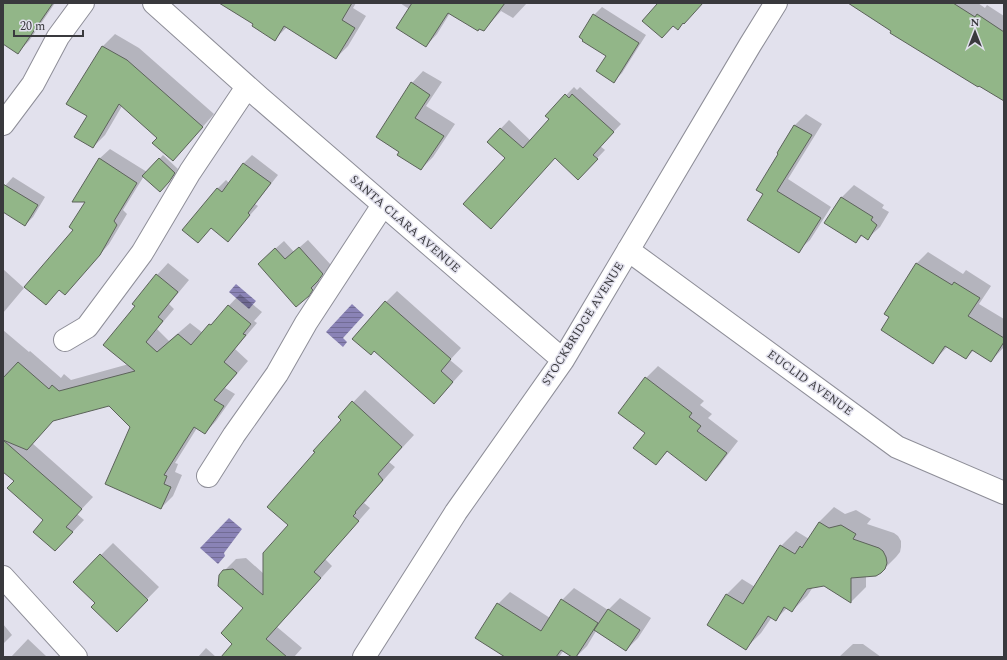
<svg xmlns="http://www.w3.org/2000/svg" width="1007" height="660" font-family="Spectral,serif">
<defs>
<pattern id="water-rules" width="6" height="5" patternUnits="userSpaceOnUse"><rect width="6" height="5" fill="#8a83b6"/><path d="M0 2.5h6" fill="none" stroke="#726c95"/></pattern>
</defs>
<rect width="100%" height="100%" fill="#e2e1ed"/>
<path fill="url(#water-rules)" d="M236,284L256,301L249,309L229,292Z
M352,304L364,315L343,338L347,342L343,347L326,332Z
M229,518L242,529L224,553L225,556L218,564L200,548Z"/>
<path fill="#0003" d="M3,3H55L29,41L18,52L3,43Z
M231,3H356L353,8L366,16L348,46L336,58L287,27L275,39L254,24Z
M400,3H527L513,18L501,11L484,30L450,13L437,34L426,46L409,9Z
M850,3H978L985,8L987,5L1004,16V100Z
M602,7L646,35L622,73L614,81L607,56L584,39L594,15Z
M115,34L139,48L214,114L184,148L158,138L122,106L105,135L93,147L88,116L68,104L103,46Z
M423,71L442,82L426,106L455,124L433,157L421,169L401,152L412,83Z
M574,87L577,90L580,87L621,124L600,146L605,150L586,170L555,157L506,158L488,142L509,120L531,141L551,119L546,116Z
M806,114L822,124L788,179L831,207L810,240L798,251L764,194L780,154L778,152L795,125Z
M110,149L147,172L163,155L178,169L173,177L160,191L144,176L123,210L127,214L109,244L90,266L75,230L87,201L99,159Z
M252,155L278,175L255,204L258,206L228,240L212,227L198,242L183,230L218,188L226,180L229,183L244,163Z
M13,177L45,197L33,217L25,225L3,211V188Z
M854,185L884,205L882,208L889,212L880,227L868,238L863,235L856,242L825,223L842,197Z
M308,240L331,265L318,280L320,282L316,287L308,295L267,256L284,241L294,252Z
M928,252L963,274L966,270L991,286L979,304L1004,319V347L991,361L974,350L966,358L948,346L933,362L890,317L916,264Z
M168,263L189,280L169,304L174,309L157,329L169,341L190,323L203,333L240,294L262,312L254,321L257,323L235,349L248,361L225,388L235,394L216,421L205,433L197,428L175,463L178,464L175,472L182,475L173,496L161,508L132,426L109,405L54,420L32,443L93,497L77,514L84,520L67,538L45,520L15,481L3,470V330L29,352L30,351L61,378L64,374L71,380L129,364L136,306L157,275Z
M3,269L24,288L3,313Z
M397,291L461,348L450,360L463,371L434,403L386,302Z
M658,366L704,401L700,405L712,414L708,418L738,441L718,467L706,479L669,450L656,464L646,433V378Z
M365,390L414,435L389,462L395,467L366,500H367L364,503L370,508L325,559L332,566L277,627L302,648L294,657H222L234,644L244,608L224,571L236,559L246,558L264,574L289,525L317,452L342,420L339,417Z
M834,507L845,514L856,510L871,519L867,524L894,533L898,536L901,541V547L900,552L896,557L881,572L866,576V587L851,602L825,585L813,587L807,596L792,611L787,608L776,619L772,617L761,633L746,648L708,625L727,594L742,579L755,587L781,546L796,531L809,539L819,522Z
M113,543L159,587L117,630L96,603L74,582Z
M574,588L608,610L620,598L651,618L638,638L626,650L596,631L587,646L576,657L564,650L559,657H507L498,604L510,592L550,618L562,600Z
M3,624L12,635L3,644Z
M28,639L47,657H11Z
M853,644H863L881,657H839Z
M206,648L216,657H198Z"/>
<path fill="#92b688" stroke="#5c635a" d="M3,3H53L18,54L3,44Z
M219,3H352L342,20L355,28L336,59L284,26L275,41L252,26L253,24Z
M412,3H505L484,31L479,29L478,31L448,13L426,47L396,28Z
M656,3H703L684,24L683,23L678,30L673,26L662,38L642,21L657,4Z
M848,3H953L975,17L977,14L1004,32V101L979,86L978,87L890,33L891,31Z
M593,14L639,43L614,83L596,71L606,56L582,41L583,40L579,37Z
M102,46L127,60L203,127L173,161L152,143L157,138L119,104L93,148L74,137L87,116L66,104Z
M411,82L430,95L415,118L444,136L421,170L397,155L399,152L376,137Z
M565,94L569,98L572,94L614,132L593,155L598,159L578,180L555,158L491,229L463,204L505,158L487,142L500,128L523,148L549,119L545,116Z
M794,125L812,135L777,191L821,218L799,253L747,220L763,194L756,190L778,154L777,153Z
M99,158L137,183L114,221L117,225L100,255L65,295L59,290L46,305L24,287L73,230L69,227L85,202H72Z
M159,158L175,173L169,182L160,192L142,176Z
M243,163L271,183L248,213L250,215L228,242L211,228L198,243L182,230L217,188L222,192Z
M3,184L38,205L25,226L3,212Z
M841,197L873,217L871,220L877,225L868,240L861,235L856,243L824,223Z
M299,247L323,274L318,281L311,288L313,290L309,296L296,307L258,264L275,248L285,259Z
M916,263L952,285L954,282L980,298L968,316L1004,338V342L991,362L972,350L966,359L945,346L933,364L881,330L889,317L884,314Z
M156,274L178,292L158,317L163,321L146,342L157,352L178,334L191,345L209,324L211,325L228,305L251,324L243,334L246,335L224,362L237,373L214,400L224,406L205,434L194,427L164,475L167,476L164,484L171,487L161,509L105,484L130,427L109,406L53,421L27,450L3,440V378L18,362L49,389L52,385L59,391L135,371L103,345L135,306L132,304Z
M385,301L451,359L441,371L453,382L434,404L374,351L371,355L352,339Z
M645,377L692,413L689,417L701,426L697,431L727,453L706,481L667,451L656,465L633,448L645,433L618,413Z
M352,401L402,447L378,474L383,480L355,512L356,513L353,516L359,521L314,572L321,578L266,639L287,657H221L232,644L221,633L243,608L218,586L219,575L223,570L233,569L263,595V553L288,525L267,507L315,452L313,451L341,420L338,417Z
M3,440L82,509L66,527L73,532L55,551L33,532L43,520L7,488L14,481L3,472Z
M819,522L829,528L841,525L856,534L853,539L879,548L883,551L886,557L887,563L885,569L881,573L876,576L851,578V603L824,586L807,589L792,612L784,607L776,621L768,616L746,650L707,625L726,594L743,604L780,545L795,554L800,546L802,548Z
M100,554L148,600L117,632L91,607L95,603L73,582Z
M561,599L598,623L576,657H572L561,650L556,657H505L475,638L497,603L541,631Z
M608,609L640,630L626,651L594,630Z"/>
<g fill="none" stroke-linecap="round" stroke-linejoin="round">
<defs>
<path id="minor" d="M154,3L260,98L563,360
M3,124L33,84L58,37L83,3
M628,250L897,447L1004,493
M65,340L87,327L142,253L190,172L247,87
M208,476L234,435L277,374L306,323L383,205
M3,577L76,657
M364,657L456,512L563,360L750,45L776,3"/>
</defs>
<use href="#minor" stroke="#8e8e98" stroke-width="24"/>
<use href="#minor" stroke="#fff" stroke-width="22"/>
</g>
<g text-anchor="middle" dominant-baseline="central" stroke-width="3" stroke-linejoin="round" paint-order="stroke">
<g font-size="12" fill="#39393d" stroke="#e2e1ed">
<text transform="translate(405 224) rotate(41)">SANTA CLARA AVENUE</text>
<text transform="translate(583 324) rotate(-58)">STOCKBRIDGE AVENUE</text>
<text transform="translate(810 383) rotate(36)">EUCLID AVENUE</text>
</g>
</g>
<rect width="1007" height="660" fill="none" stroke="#39393d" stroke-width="8"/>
<g transform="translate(975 32)" stroke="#e2e1ed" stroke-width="3" paint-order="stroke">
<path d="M0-3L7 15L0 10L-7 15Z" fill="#39393d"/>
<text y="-6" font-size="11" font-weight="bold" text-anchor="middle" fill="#39393d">N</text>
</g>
<path d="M14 30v6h69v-6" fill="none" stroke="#39393d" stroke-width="2"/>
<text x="20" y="30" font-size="12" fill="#39393d" stroke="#e2e1ed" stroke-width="3" paint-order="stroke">20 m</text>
</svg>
